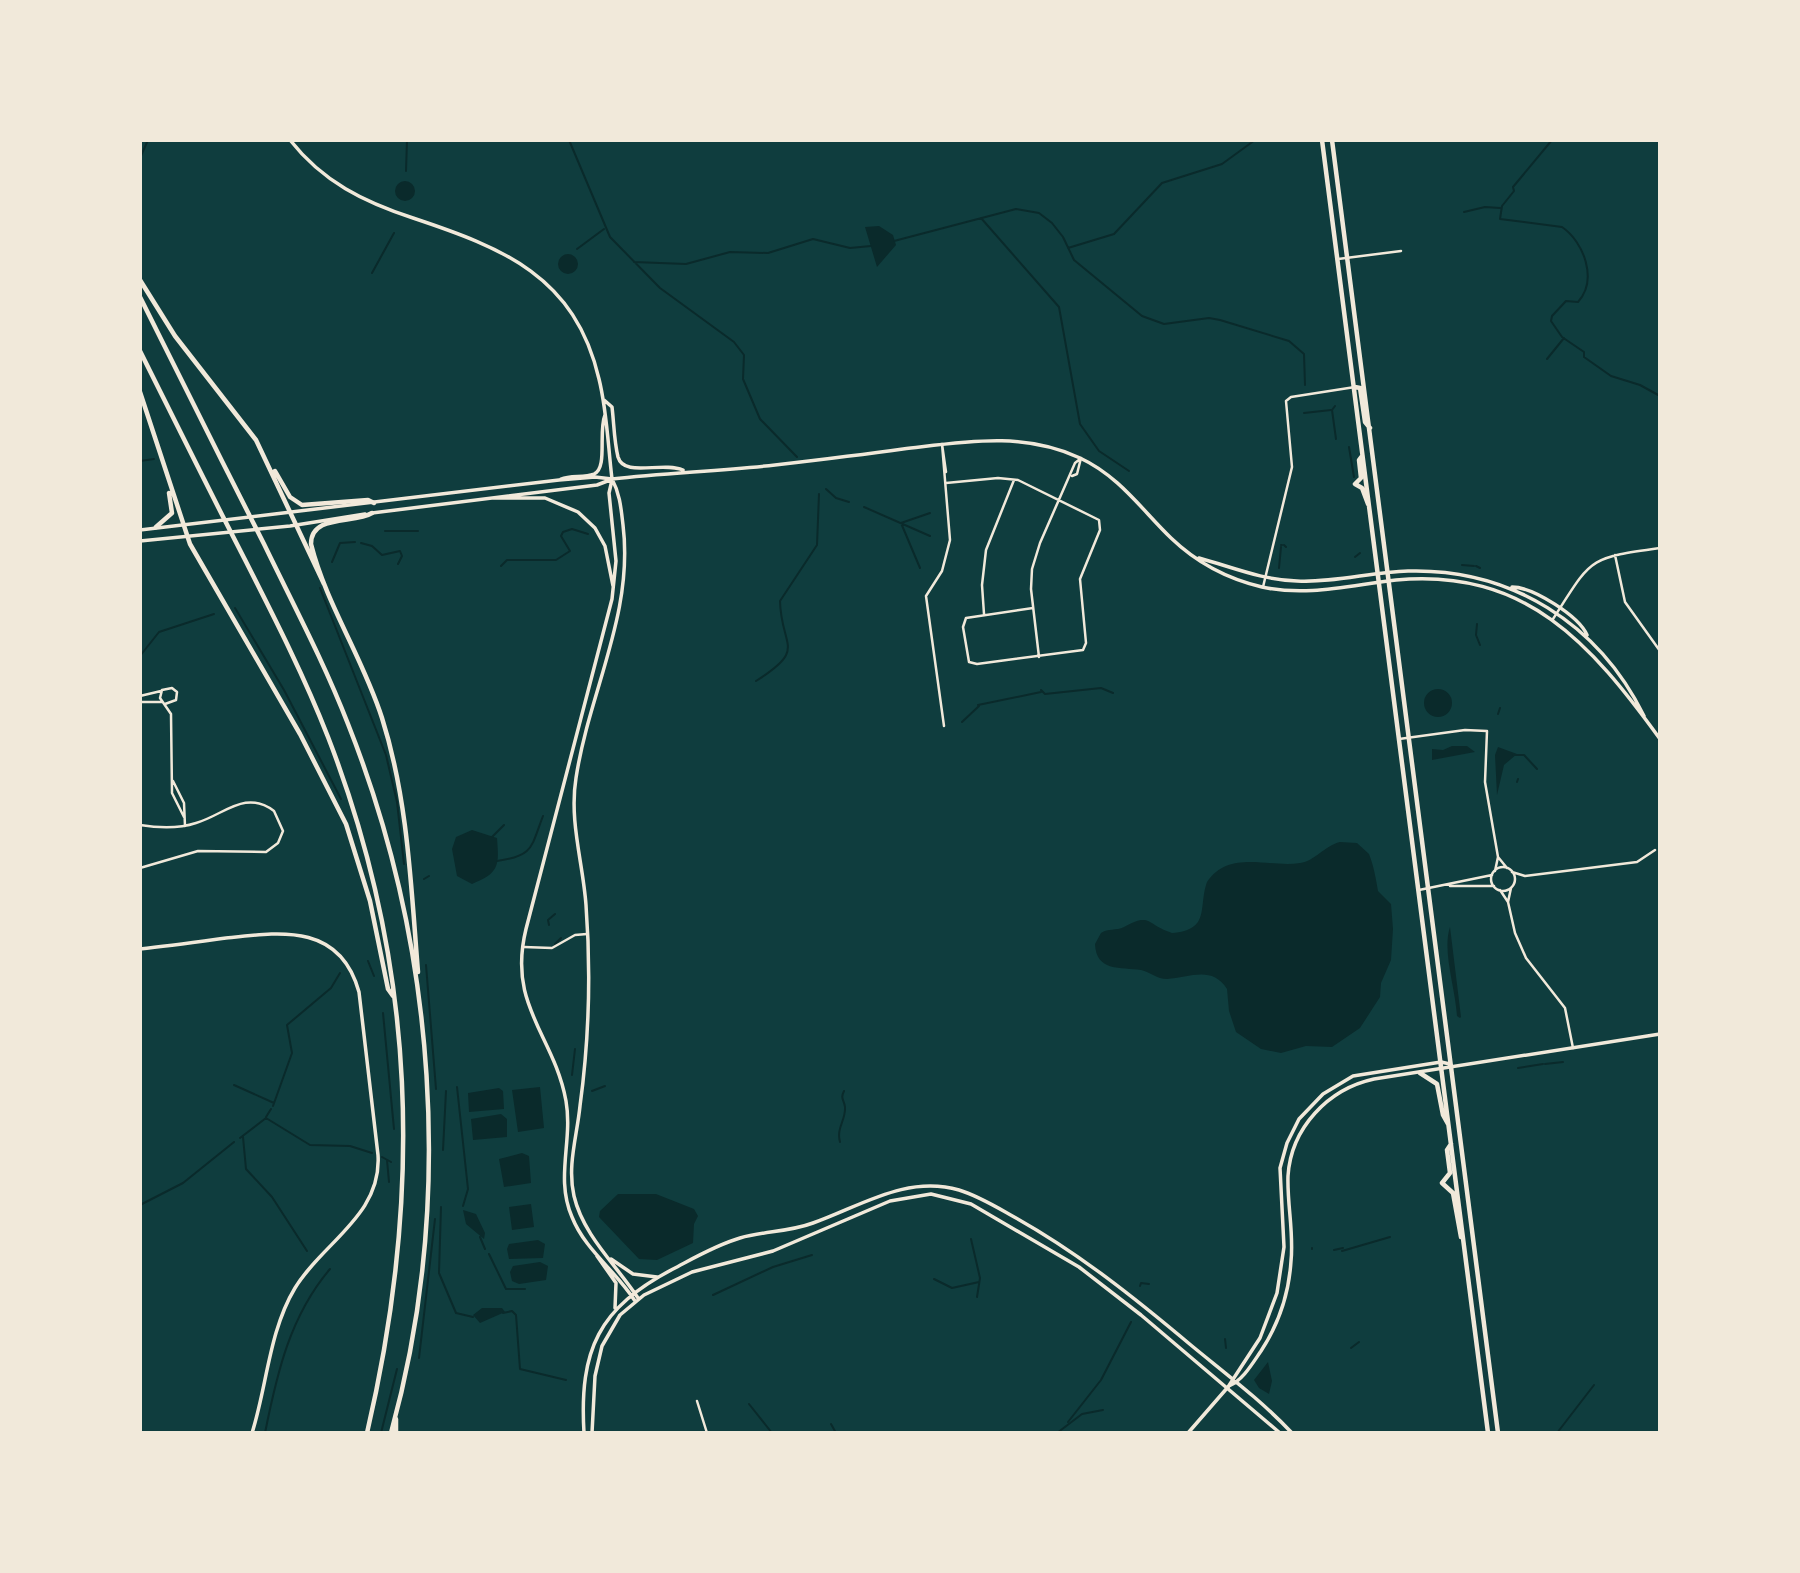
<svg xmlns="http://www.w3.org/2000/svg" width="1800" height="1573" font-family="Ubuntu,sans-serif">
<rect width="100%" height="100%" fill="#0f3d3e"/>
<path fill="#0a2a2b" d="M395 191a10 10 0 1 1 20 0a10 10 0 1 1-20 0Z
M879,226L893,235L896,245L877,267L865,227Z
M558 264a10 10 0 1 1 20 0a10 10 0 1 1-20 0Z
M1424 703a14 14 0 1 1 28 0a14 14 0 1 1-28 0Z
M1452,746H1467L1475,752L1432,760V749L1443,750Z
M1498,747L1517,754L1504,765L1497,795L1495,755Z
M472,830L497,838C499,865 500,873 472,884L457,876L452,849L456,837Z
M1340,842L1357,843L1369,854C1374,867 1376,879 1378,891L1391,904L1393,929L1391,960L1381,983L1380,997L1360,1028L1332,1047L1306,1046L1281,1053L1261,1049L1236,1032L1229,1011L1227,989C1212,965 1189,978 1167,979C1157,979 1150,972 1141,970C1121,967 1096,972 1095,944L1101,933C1108,928 1116,931 1124,927C1152,912 1146,925 1172,933C1211,930 1198,907 1207,882C1229,849 1269,868 1300,863C1315,861 1324,846 1340,842Z
M1450,927L1461,1017L1460,1018L1457,1016C1455,986 1442,951 1450,927Z
M540,1087L544,1128L518,1132L512,1090Z
M499,1088L503,1091L504,1109L469,1112L468,1093Z
M501,1114L507,1119V1137L473,1140L471,1119Z
M522,1153L529,1156L531,1183L504,1187L499,1159Z
M618,1194H656L694,1209L698,1216L694,1224L693,1243L657,1260L639,1259L599,1217L600,1211Z
M531,1204L534,1227L512,1230L509,1207Z
M463,1210L476,1214L485,1233L484,1239L466,1224Z
M538,1240L545,1244L543,1258L509,1259L507,1249L509,1244Z
M540,1262L548,1266L546,1280L519,1284L512,1281L510,1272L513,1266Z
M482,1308H502L505,1312L480,1323L473,1315Z
M1268,1362L1272,1381L1269,1394L1259,1388L1254,1380Z"/>
<g fill="none" stroke-linecap="round" stroke-linejoin="round">
<path stroke="#0a2a2b" stroke-width="2" d="M569,140L610,237L660,288L734,342L744,355L743,379L760,419L797,457
M1552,140L1513,187L1514,191L1502,206L1500,219L1562,227C1584,242 1598,280 1578,302L1566,301L1552,316L1551,321L1562,337L1584,352V357L1611,376L1640,385L1660,396
M140,158L148,140
M406,171L407,140
M1464,212L1485,207L1500,208
M981,218L1059,307L1080,424L1099,451L1129,471
M894,241L1016,209L1039,213L1052,223L1063,237L1074,260L1142,316L1164,324L1209,318L1220,320L1289,341L1304,354L1305,385
M1068,248L1114,234L1162,183L1222,164L1255,140
M577,249L604,229
M634,262L686,264L730,252L768,253L813,239L850,248L871,246
M372,273L394,233
M1547,359L1564,338
M1335,406L1332,410L1336,439
M1304,413L1331,410
M1349,447L1354,477
M140,461L154,459
M826,489L836,498L849,502
M864,507L930,536
M385,531H418
M361,543L372,546L382,555L400,551L402,556L398,564
M1281,545H1282
M1284,545L1286,547
M1355,557L1360,553
M332,562L340,543L355,542
M1462,565L1474,566
M501,566L507,560H556L570,551L561,536L563,532L572,529L588,534
M1476,566L1480,568
M920,568L901,523L930,513
M1279,568L1281,547
M320,588L386,755L397,802L404,864
M235,608L284,690L341,799
M1477,624L1476,635L1480,645
M140,656L159,632L214,614
M756,681C808,648 781,648 780,601L817,545L819,494
M1041,690L1045,694L1101,688L1113,693
M978,705L1041,692
M1498,714L1500,708
M962,722L979,706
M1513,755H1524L1537,769
M1517,782L1518,779
M492,837L504,825
M497,861C534,856 531,847 543,816
M424,879L429,876
M549,925L548,920L555,914
M555,944L561,938
M368,961L374,976
M426,965L436,1089
M383,1013L394,1129
M1545,1064L1563,1062
M1518,1068L1543,1064
M572,1075L575,1049
M234,1085L274,1103
M457,1087L468,1189L463,1206
M592,1091L605,1086
M273,1106L292,1053L287,1025L331,988L340,973
M266,1117L271,1109
M243,1137L246,1169L272,1197L307,1251
M240,1138L266,1118L310,1145L350,1146L372,1153
M840,1142C836,1128 846,1120 845,1107C844,1099 840,1099 844,1091
M443,1150L446,1091
M382,1157L391,1162
M387,1160L389,1182
M140,1205L183,1183L234,1142
M441,1207L439,1273L456,1313L473,1317
M480,1237L485,1249
M971,1239L980,1278L977,1297
M1312,1248V1249
M1334,1250L1343,1248
M1342,1251L1390,1237
M489,1254L506,1289H525
M934,1279L952,1288L979,1282
M1140,1286L1141,1283L1149,1284
M713,1295L773,1267L812,1255
M503,1313L512,1311L516,1315L520,1369L566,1380
M1225,1339L1226,1348
M1351,1348L1359,1342
M419,1358L435,1219
M749,1404L772,1433
M1068,1422L1101,1380L1131,1322
M831,1424L836,1433
M265,1433C277,1373 290,1316 330,1269
M381,1433L397,1369
M1057,1433L1082,1414L1103,1410
M1327,1433H1348
M1557,1433L1594,1385"/>
<path stroke="#f1e9da" stroke-width="2.5" d="M1338,259L1401,251
M942,444L950,540L942,571L926,596L944,726
M942,444L946,472
M1072,476L1077,474L1081,458
M946,483L998,478L1018,480L1099,520L1100,530L1080,579L1086,643L1083,650L977,664L969,662L963,627L966,618L1033,608
M1615,555L1625,602L1660,651
M1263,587L1292,467L1286,401L1291,397L1355,387
M984,614L982,585L986,550L1014,480
M1553,619C1592,558 1587,558 1660,548
M1039,657L1031,589L1032,569L1040,543L1075,463L1080,459
M140,696L161,691
M140,702H161
M165,704L176,700L177,692L172,688L162,690L160,698L171,714L172,793L184,817
M1399,739L1465,730L1487,731L1485,782L1498,857L1495,871
M173,781L184,803L185,826
M140,825C159,828 178,829 196,823C224,815 245,789 274,811L283,831L278,843L266,852L198,851L140,868
M1498,857L1507,868
M1491 879a12 12 0 1 1 24 0a12 12 0 1 1-24 0Z
M1512,872L1525,876L1637,862L1655,850
M1450,886H1494
M1419,890L1492,875
M1500,890L1508,902L1515,933L1526,958L1565,1008L1573,1048
M1508,902L1511,888
M524,947L552,948L575,935L587,934
M697,1401L707,1433"/>
<path stroke="#f1e9da" stroke-width="3.5" d="M140,949C169,946 197,942 226,938C281,932 340,923 359,992L378,1155C382,1215 323,1242 295,1288C269,1331 267,1386 252,1433
M1188,1433L1228,1387"/>
<path stroke="#f1e9da" stroke-width="3.5" d="M290,140C323,182 364,202 413,218C503,248 575,276 599,379C607,411 608,446 612,479C620,494 621,508 623,525C634,614 589,692 576,778C569,821 583,863 586,905C591,972 589,1040 580,1106C577,1136 567,1166 574,1196C583,1235 617,1266 638,1298
M604,400L612,407C614,423 614,441 618,457C624,478 662,461 683,470
M561,479C571,475 584,478 594,474C608,468 598,432 605,415
M612,480L609,493L616,561L612,599L526,929C507,1006 554,1035 566,1101C573,1141 555,1178 572,1217C585,1250 616,1271 635,1301
M497,498H545L578,512L595,528L605,546L613,586
M372,513L597,485L610,480
M140,530L559,480L595,477L612,479C667,473 721,471 775,465C818,460 860,455 903,449C964,442 1022,431 1080,458C1119,476 1142,510 1171,538C1197,563 1228,579 1262,587C1307,597 1351,585 1396,580C1526,568 1591,644 1660,739
M140,541L290,526L365,514
M1199,558C1232,567 1262,580 1297,581C1334,583 1371,572 1408,571C1511,568 1599,624 1644,716
M1512,587C1533,587 1579,616 1587,635
M597,1256L616,1283L615,1308
M611,1259L633,1274L657,1277
M1229,1386C1243,1380 1252,1364 1261,1351C1278,1325 1289,1293 1291,1261C1294,1233 1287,1204 1288,1176C1291,1128 1328,1089 1374,1079L1660,1034
M1228,1387L1260,1338L1277,1293L1284,1247L1280,1168L1287,1143L1299,1119L1323,1094L1353,1076L1441,1062L1450,1064
M584,1433C579,1349 599,1308 673,1269C694,1258 716,1245 740,1238C764,1231 789,1232 813,1223C861,1206 906,1175 959,1190C979,1196 998,1208 1016,1218C1080,1254 1136,1299 1192,1346C1226,1374 1262,1401 1292,1433
M592,1433L595,1376L602,1346L620,1315L644,1295L692,1272L773,1251L890,1201L931,1194L971,1204L1079,1267L1141,1315L1280,1433"/>
<path stroke="#f1e9da" stroke-width="4.5" d="M1322,140L1488,1433
M1332,140L1498,1433
M1355,387L1360,388L1365,422L1370,428
M1362,456L1359,460L1361,478L1355,484L1362,488L1368,504
M1420,1073L1437,1084L1443,1115L1448,1124
M1451,1144L1447,1150L1450,1173L1442,1183L1453,1193L1461,1237"/>
<path stroke="#f1e9da" stroke-width="4.5" d="M140,280L175,336L256,440L324,584
M140,297C181,379 222,462 264,544C293,604 324,662 348,724C436,946 455,1202 391,1433
M140,351C173,417 206,484 240,550C271,611 303,673 328,737C417,967 423,1194 367,1433
M140,392L190,544L300,734L346,824L370,901L388,989L393,996
M275,471L290,497L302,505L368,500L374,503
M372,513C354,524 311,514 311,544C326,604 363,658 382,718C408,800 411,886 418,972
M156,527L172,513L169,493
M396,1433V1419"/>
</g>
<rect width="1800" height="1573" fill="none" stroke="#f1e9da" stroke-width="284"/>
</svg>
